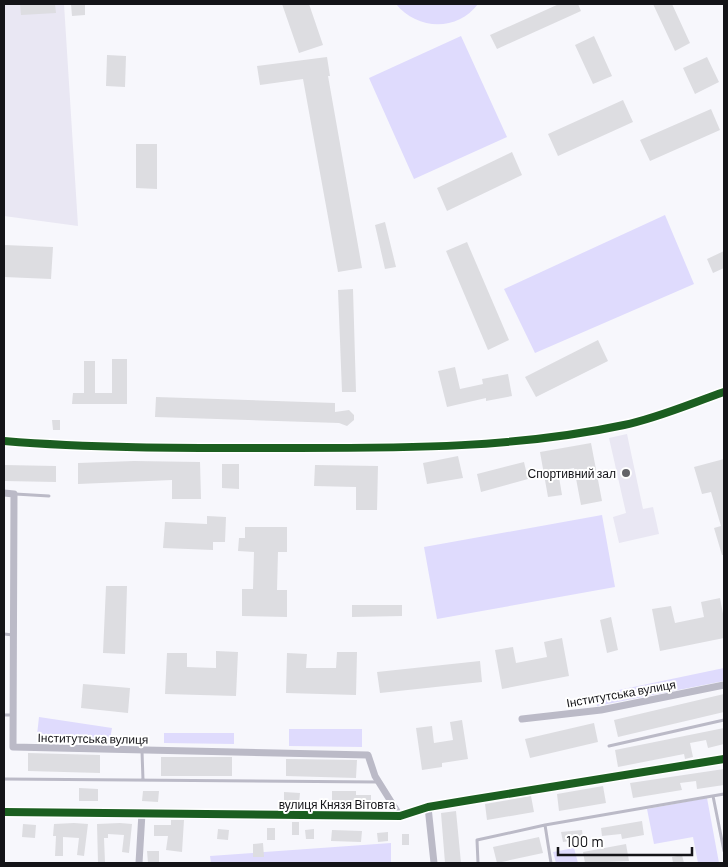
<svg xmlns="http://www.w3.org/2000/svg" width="728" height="867" font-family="Barlow,sans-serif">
<rect width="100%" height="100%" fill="#f7f7fc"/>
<path fill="#e9e7f3" d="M4,4H64L78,226L4,216Z
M627,434L643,509L653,507L659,534L619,543L613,517L626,513L609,438Z"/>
<path fill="#dfdbfd" d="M396,4H478C457,32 417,30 396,4Z
M461,36L507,137L414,179L369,78Z
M665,215L694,284L535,353L504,289Z
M602,515L615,587L437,619L424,547Z
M724,668V681L597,706L595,695Z
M39,717L112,728L109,745L37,735Z
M289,729H362V747L289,746Z
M164,733H234V744L164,743Z
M707,798L719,863H698L693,837L654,844L647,809Z
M391,843V863H211L210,856Z
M574,848L578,863H556L553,852Z"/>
<path fill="#dddde1" d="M20,4H55L56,13L21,15Z
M71,4H85V15L72,16Z
M282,4H309L323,45L299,53Z
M559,4H578L581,11L497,49L490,35Z
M653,4H672L690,43L675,51Z
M594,36L612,76L593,84L575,45Z
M107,55L126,56L125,87L106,86Z
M327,57L330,76H328L362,268L338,272L303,79L260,85L257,66Z
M707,57L719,82L695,94L683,68Z
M623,100L633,122L558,156L548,134Z
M711,109L720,130L650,161L640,140Z
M136,144H157V189L136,188Z
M512,152L522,175L447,211L437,188Z
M385,222L396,267L385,269L375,225Z
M467,242L509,340L488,350L446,251Z
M4,245L53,247L51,279L4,277Z
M724,251V268L713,273L707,259Z
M353,289L356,392H342L338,290Z
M598,340L608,361L536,397L525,377Z
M112,359H127V404H72L73,393H84V361H95V393H112Z
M455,367L460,389L483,384L482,379L508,374L512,396L486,401V398L447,407L438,371Z
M156,397L335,403V412L349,410L354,415V420L347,426L339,423L155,417Z
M52,420H60V430H53Z
M591,443L602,501L581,505L574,468L558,471L562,495L548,497L540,452Z
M458,456L463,478L427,484L423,463Z
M724,459V555H722L714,528L721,526L711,492L702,494L694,467Z
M134,461L200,462L201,499H172V480L78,484V463Z
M524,462L528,479L481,492L477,474Z
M222,464H239V489L222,488Z
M4,465L56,466V482L4,481Z
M315,465L378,466L377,510H356V487L314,486Z
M207,516L226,517L225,542H213V550L163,548L165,522L207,524Z
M245,527H287V552H278L277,590H287V617L242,616V589H253L254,552L238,551L239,538H245Z
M106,586H127L125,654L103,653Z
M720,598L724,619V638L660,651L652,609L671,606L675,623L704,617L701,602Z
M352,605H402V616L352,617Z
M611,617L618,650L607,653L600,620Z
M562,638L569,676L502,689L495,650L513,647L516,663L547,657L544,642Z
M216,651L238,652L236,696L165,694L167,653H187V667L216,668Z
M337,652H357L356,695L286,693L287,653L307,654L306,668H336Z
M480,661L482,682L380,693L377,672Z
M83,684L130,688L128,713L81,708Z
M724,694V712L618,737L614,720Z
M462,720L468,759L442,763V767L422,770L416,728L432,726L434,743L453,740L450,722Z
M594,723L598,742L530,758L525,739Z
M724,728V744L708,748L706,740L690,743L693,757L685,759L684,754L618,767L615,750Z
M28,753L100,755V773L28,771Z
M161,757H232V776H161Z
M286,759L357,760L356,778L286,776Z
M724,769V785L697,789L696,781L680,783L682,790L633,798L630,783Z
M603,786L606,803L559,811L557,794Z
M79,788L98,789V801H79Z
M143,791H159L158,802L142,801Z
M332,791H356V795H371V805L332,804Z
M284,792L300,793L299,803H284Z
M531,796L534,812L487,820L485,804Z
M456,811L461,863H445L441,813Z
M171,820H184L182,852L166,850L168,836H154V825H171Z
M642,821L644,835L622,839L621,834L602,836L601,828Z
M292,822H299V835H292Z
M74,823L88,824L84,856L77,855L79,838L63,837V856H55L56,836H53L54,824Z
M120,823L132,824L129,853L122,852L124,835L108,834V838H104L105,862L98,863L97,824Z
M23,824L36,825L35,838L22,837Z
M267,828H275V840H267Z
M218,829L229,830L228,840L217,839Z
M314,829V839H306L305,830Z
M332,830L362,831L361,842L331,841Z
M582,830L583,839L563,842L561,832Z
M388,832V841L378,842L377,833Z
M402,834H409V845H402Z
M539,837L543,853L497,863L493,847Z
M263,843L264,857H253V844Z
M626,844L629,861L585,863L583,852Z
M147,851H159V863H148Z
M682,855L684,863H673L672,857Z"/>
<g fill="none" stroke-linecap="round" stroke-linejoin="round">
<path stroke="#bbbac7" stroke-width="3" d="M15,494L49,496
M4,634L13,635
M4,715H13
M609,746L724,720
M142,751L143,780
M4,779L378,782
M713,796L724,851
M478,863L477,840L545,825
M551,863L545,825L724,794"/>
<path stroke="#bbbac7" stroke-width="7" d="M4,441C101,449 200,448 298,448C407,448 516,448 624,425C658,418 692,403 724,392
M4,493L14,494L13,747L368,755L375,776L400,816
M522,719L601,710L724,685
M428,807L434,863
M139,863L142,813"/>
<path stroke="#bbbac7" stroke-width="9" d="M4,812L400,816L428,807L470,800L724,759"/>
<defs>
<path id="cycleway" d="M4,441C101,449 200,448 298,448C407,448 516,448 624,425C658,418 692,403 724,392
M4,812L400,816L428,807L470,800L724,759"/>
</defs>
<use href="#cycleway" stroke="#fff" stroke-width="11"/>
<use href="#cycleway" stroke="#1b5e20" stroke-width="8"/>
</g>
<circle fill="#636368" stroke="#fff" stroke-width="2" cx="626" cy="473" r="5"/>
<g text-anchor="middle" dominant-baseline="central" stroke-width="4" stroke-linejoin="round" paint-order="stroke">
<g font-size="12" fill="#141418" stroke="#fff" text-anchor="end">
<text x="616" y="473">Спортивний зал</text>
</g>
<g font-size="12" fill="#141418" stroke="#fff">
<text transform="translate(621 693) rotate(-10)">Інститутська вулиця</text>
<text transform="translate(93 738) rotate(1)">Інститутська вулиця</text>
<text x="337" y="804">вулиця Князя Вітовта</text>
</g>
</g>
<rect width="728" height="867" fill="none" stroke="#141418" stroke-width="10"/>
<path d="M558 847v8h134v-8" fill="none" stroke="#141418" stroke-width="2.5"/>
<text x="566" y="847" font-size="15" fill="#141418" stroke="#ffffff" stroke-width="4" paint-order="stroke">100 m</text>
</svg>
